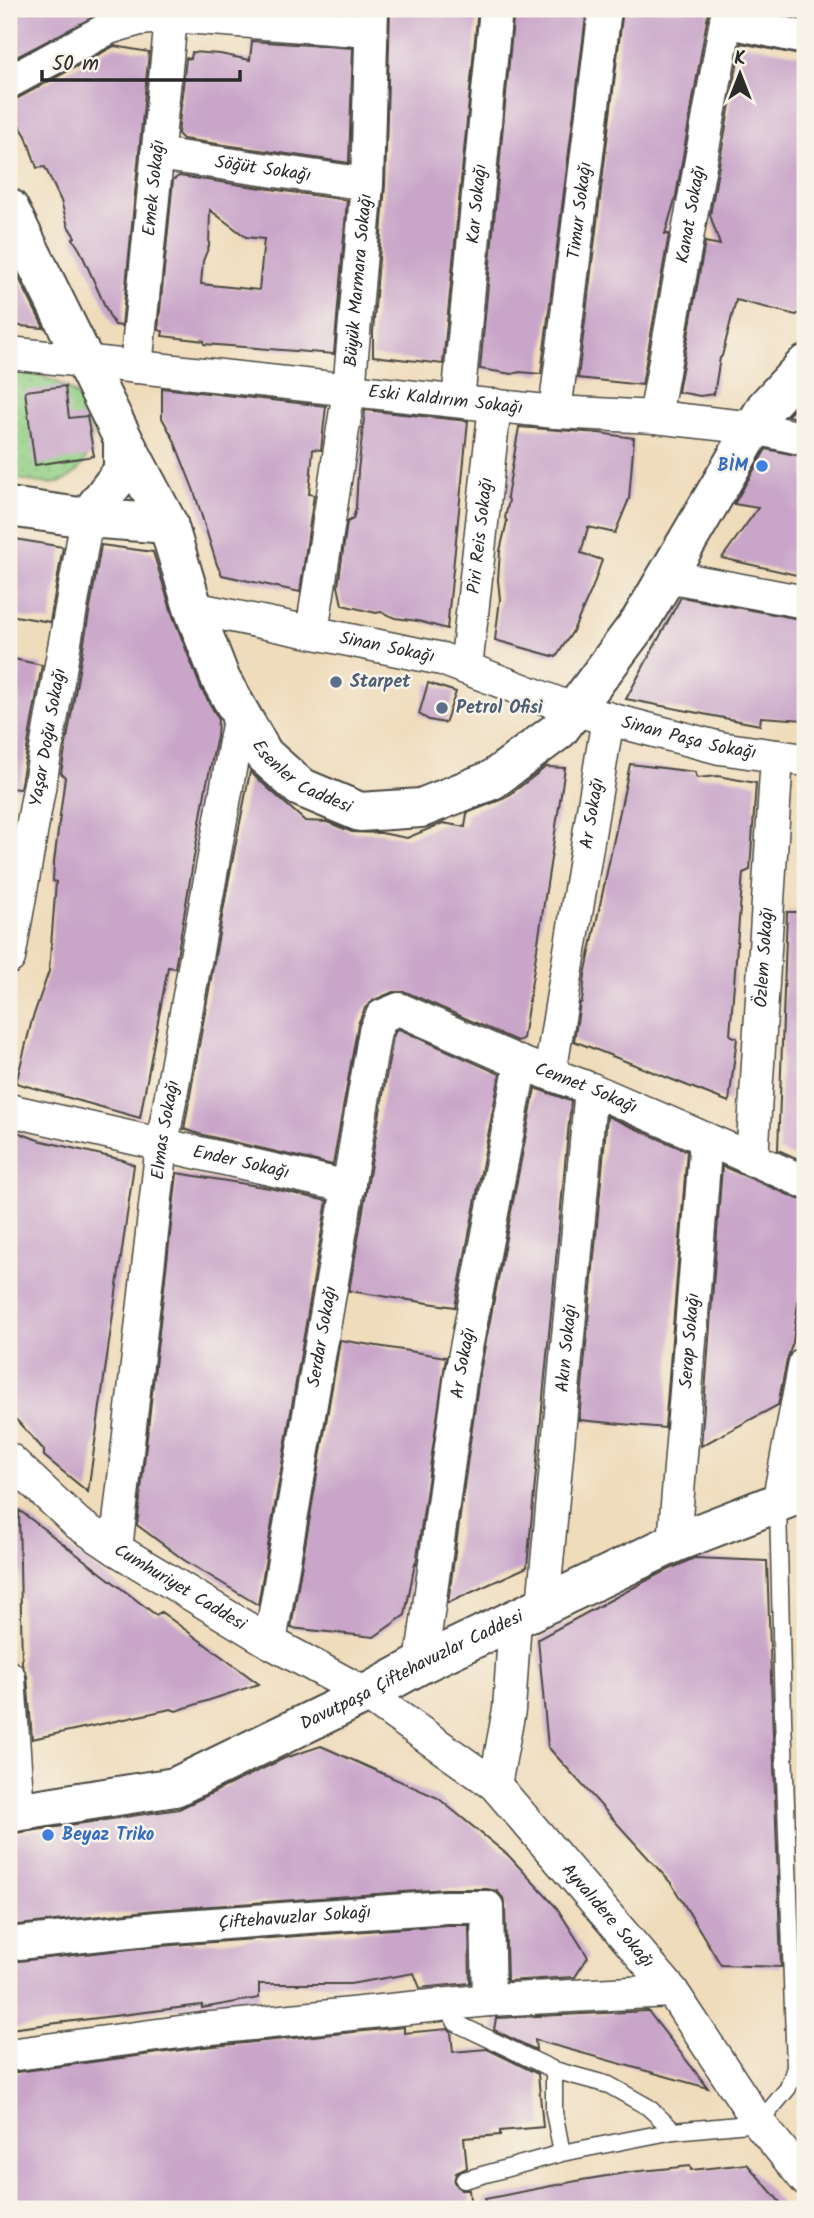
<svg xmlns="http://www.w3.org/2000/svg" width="814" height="2218" font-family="Kalam,sans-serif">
<defs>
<pattern id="park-dots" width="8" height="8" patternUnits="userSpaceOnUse" patternTransform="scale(1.75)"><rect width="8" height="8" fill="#90ce83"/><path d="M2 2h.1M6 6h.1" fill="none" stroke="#7cb171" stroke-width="1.8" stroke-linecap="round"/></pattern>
</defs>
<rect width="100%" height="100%" fill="#f7f3e8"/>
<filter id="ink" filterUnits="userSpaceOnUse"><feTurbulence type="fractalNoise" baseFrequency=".0143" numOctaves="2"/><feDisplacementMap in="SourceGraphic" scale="14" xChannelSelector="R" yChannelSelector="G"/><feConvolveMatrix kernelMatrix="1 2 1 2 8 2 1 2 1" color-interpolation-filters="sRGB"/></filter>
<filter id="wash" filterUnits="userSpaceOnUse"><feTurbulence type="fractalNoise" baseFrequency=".00686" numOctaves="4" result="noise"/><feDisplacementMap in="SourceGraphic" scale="28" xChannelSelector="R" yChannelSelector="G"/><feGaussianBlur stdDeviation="1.57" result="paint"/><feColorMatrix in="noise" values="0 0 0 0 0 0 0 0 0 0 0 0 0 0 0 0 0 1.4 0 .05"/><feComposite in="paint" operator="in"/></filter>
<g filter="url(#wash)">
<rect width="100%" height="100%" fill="#efdcbb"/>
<path fill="url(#park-dots)" stroke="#5e7c57" stroke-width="2" d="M9,370C53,375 103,394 90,448C87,461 76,475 63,481C48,488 24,479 9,477Z"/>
<g id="blocks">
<path fill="#c9a6c9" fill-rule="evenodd" d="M9,9H109L9,61Z
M390,9H478L443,364L373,356V332L385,185Z
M514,9H587L541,374L520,372L512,374L480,369Z
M623,9H709L676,196L665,234H669L642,385L578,378Z
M756,9H805V19Z
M252,41L353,48L349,163L183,139L178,134L186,58L191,59L192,52L220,54L250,60Z
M741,43L805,56V307L802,312L796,315L736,300L722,356L720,358L714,394L700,396L678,392L705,242L720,245L710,215Z
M114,46L149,52L122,326L115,325L109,315L80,250L73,239L75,237L68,226L61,201L45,167L37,168L26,136L9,109V100L18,98Z
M179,176L347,200L334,354L204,344V341L162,336L163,331L158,330L173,180ZM210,210L246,237L264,239L259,290L201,284L203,261L209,246Z
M9,276H18L44,328L9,325Z
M65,386L69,418L87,416L94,456L35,465L25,391Z
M162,388L326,406L321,450L313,449L309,494L314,495L300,592L222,575L217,565L194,491L173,438L162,418Z
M805,397V420L787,416Z
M365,410L468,421L447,629L418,621L395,618L381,612L376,613L342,605L338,586L347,522L353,519L356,508L358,471Z
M519,427L599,433L634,438L629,499L615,533L588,527L581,553L602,560L592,589L573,631L556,657L495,640L500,599L498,580L500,551L507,521L505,518L509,500L507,497Z
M766,449L805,457V577L722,558L758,508L734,504Z
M9,538L63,547L50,622L9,615Z
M101,545L153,552L173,616L201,688L218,718L217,737L206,787L175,968L168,967L140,1118L16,1083L32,1020L49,971L56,882L53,881L54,862L65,777L61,773Z
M681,597L805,620V720L761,717L760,725L626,699Z
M9,658L42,665L20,789L9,788Z
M428,683L456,692L445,723L429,720L419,714Z
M630,764L695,772L697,778L718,776L756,783L750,870L743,873L739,920L730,1035L737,1038L729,1102L574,1041L580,1003L582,1002L585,975Z
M546,767L565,768L523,1039L517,1041L406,992H393L374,1000L365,1008L358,1024L333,1165L199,1134L184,1129L229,878L250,772L305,821L327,822L352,832L381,833L407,838L443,823L465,827L467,813L505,798Z
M787,912H805V1162L778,1150Z
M399,1029L500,1074L455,1307L349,1291L393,1037L396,1030Z
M535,1088L571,1101L527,1567L448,1603L479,1377Z
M607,1116L687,1151L665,1428L579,1420Z
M9,1129L38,1140L123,1160L134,1165L88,1492L44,1456V1450L9,1412Z
M722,1166L798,1199L805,1200V1246L793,1342L787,1360L778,1405L701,1446Z
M177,1173L270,1188L327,1201L258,1605L184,1560L137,1525Z
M340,1340L446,1357L416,1564L415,1563L405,1615L374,1637L291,1628Z
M19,1510L156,1615L161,1612L168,1617L259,1684L176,1711L171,1709L32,1739L27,1676L22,1665Z
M694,1558L767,1561L781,1967L721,1965L671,1883L548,1747L538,1639L655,1576Z
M321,1746L438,1798L509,1856L557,1908L588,1957L575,1977L507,1981L505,1906L503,1898L497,1891L487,1889H445L156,1910L9,1926V1834L179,1809L285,1758Z
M447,1925H469L470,1983L420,1988L414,1973L350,1984H259V1998L202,2008V2005L9,2029V1962L159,1946Z
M648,2011L708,2088L535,2040L536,2050L494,2030L496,2018Z
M404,2027V2033L448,2029L451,2032L453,2052L487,2049L538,2074L543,2127L500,2131V2135L464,2138L467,2168L456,2173L454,2182L461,2190H469L471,2209H280V2206L241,2209H9V2073L204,2047Z
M747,2164L786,2209H486L485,2199L582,2180L631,2172L690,2166L691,2170Z"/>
</g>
</g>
<g filter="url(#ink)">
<use href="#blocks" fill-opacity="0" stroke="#484641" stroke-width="2"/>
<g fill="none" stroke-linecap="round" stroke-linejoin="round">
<defs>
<path id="service" d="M447,2005L456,2023L554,2070L609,2085L648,2107L674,2131
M554,2070V2112L562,2153
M464,2180L562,2153L674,2131L759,2123L788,2088L795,2068L783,1717L778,1504"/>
<g id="minor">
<path d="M726,21L805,38"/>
<path d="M9,82L109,28L140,19L171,16L370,31"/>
<path id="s1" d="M157,154L367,184"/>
<path id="s2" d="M9,353L555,412L655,417L754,428L805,439"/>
<path id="s3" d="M136,367L172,9"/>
<path id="s4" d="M458,401L496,9"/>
<path id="s5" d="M555,412L605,9"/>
<path id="s6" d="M655,417L728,9"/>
<path d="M667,576L805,602"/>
<path id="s7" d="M193,608L442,659L575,710L720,748L805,760"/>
<path id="s8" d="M312,632L349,390L367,184L372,9"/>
<path id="s9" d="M466,668L495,405"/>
<path id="s10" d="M9,958L87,518"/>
<path id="s11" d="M550,1074L608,718"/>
<path id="s12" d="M9,1110L349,1187"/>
<path id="s13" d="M752,1160L777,756"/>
<path id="s14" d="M9,1459L77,1523L116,1549L270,1642L366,1694L495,1785L672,1991L759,2123L805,2179"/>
<path d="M778,1503L805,1363"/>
<path id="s15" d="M674,1543L706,1139"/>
<path id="s16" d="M116,1549L162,1145L240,714"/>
<path id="s17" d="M543,1606L591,1089"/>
<path id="s18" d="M270,1642L375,1031L382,1016L399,1009L521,1063L591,1089L805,1182"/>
<path id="s19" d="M421,1664L461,1374L521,1063"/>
<path d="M9,1677L18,1811"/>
<path d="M495,1785L509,1710L515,1620"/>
<path id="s20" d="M9,1944L157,1928L446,1907H487L489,2000L202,2029L9,2055"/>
<path d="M489,2000L672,1991"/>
</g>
<g id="tertiary">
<path id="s21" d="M9,1813L175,1787L366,1694L421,1664L674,1543L805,1492"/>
</g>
<g id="secondary">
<path id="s22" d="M9,208L123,439L168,524L193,608L221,680L264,755L300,787L360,812L421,808L492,780L559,730L641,620L766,407L805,365"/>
<path d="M9,507L87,518L168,524"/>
<path d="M87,518L123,471V439"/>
</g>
</defs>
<use href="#service" stroke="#484641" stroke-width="19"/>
<use href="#minor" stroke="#484641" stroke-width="35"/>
<use href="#tertiary" stroke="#484641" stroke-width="42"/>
<use href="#secondary" stroke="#484641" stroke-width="42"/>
<use href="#service" stroke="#fff" stroke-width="16"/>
<use href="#minor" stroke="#fff" stroke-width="32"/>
<use href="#tertiary" stroke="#fff" stroke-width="38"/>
<use href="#secondary" stroke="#fff" stroke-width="38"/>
</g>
</g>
<g fill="#3f7fe0" stroke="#f7f3e8" stroke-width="2.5">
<circle cx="762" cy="466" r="7"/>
<circle cx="48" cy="1835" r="7"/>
</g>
<g fill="#5c6f8a" stroke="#f7f3e8" stroke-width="2.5">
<circle cx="336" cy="682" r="7"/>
<circle cx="442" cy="708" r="7"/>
</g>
<g text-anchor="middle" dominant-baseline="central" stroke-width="5" stroke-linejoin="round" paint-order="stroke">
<g font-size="18" fill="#2b2b2b" stroke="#f7f3e8">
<text stroke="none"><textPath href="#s1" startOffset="107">Söğüt Sokağı</textPath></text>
<text stroke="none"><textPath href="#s3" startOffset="180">Emek Sokağı</textPath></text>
<text stroke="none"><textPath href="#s4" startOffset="198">Kar Sokağı</textPath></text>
<text stroke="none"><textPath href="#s5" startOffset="203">Timur Sokağı</textPath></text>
<text stroke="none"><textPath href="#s6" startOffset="206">Kanat Sokağı</textPath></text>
<text stroke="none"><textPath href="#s8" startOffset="355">Büyük Marmara Sokağı</textPath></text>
<text stroke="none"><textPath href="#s2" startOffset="439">Eski Kaldırım Sokağı</textPath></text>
<text stroke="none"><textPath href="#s9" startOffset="133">Piri Reis Sokağı</textPath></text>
<text stroke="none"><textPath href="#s7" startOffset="198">Sinan Sokağı</textPath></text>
<text stroke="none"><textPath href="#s7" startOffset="514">Sinan Paşa Sokağı</textPath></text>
<text stroke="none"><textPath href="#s10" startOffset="224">Yaşar Doğu Sokağı</textPath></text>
<text stroke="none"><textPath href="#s22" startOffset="649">Esenler Caddesi</textPath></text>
<text stroke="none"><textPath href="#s11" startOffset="264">Ar Sokağı</textPath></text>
<text stroke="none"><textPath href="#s13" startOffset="203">Özlem Sokağı</textPath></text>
<text stroke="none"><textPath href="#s18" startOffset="858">Cennet Sokağı</textPath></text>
<text stroke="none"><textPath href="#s16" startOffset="422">Elmas Sokağı</textPath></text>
<text stroke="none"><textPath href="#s12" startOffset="238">Ender Sokağı</textPath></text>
<text stroke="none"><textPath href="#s18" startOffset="310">Serdar Sokağı</textPath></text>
<text stroke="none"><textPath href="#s15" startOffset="203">Serap Sokağı</textPath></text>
<text stroke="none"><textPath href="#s17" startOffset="259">Akın Sokağı</textPath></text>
<text stroke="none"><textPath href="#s19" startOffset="304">Ar Sokağı</textPath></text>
<text stroke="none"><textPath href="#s14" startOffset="215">Cumhuriyet Caddesi</textPath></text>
<text stroke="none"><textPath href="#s21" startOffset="432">Davutpaşa Çiftehavuzlar Caddesi</textPath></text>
<text stroke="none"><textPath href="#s14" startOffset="760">Ayvalıdere Sokağı</textPath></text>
<text stroke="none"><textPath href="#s20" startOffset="287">Çiftehavuzlar Sokağı</textPath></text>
</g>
<g font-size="18" font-weight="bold" fill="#366cbe" stroke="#f7f3e8" text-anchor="end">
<text x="748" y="466">BİM</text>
<text x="62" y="1835" text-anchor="start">Beyaz Triko</text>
</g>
<g font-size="18" font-weight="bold" fill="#4e5e75" stroke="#f7f3e8" text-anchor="start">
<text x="350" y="682">Starpet</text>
<text x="456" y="708">Petrol Ofisi</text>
</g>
</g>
<rect width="814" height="2218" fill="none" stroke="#f7f3e8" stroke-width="35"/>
<g transform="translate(740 74)" stroke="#f7f3e8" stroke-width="5" paint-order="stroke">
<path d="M0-5L12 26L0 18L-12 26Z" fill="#2b2b2b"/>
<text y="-10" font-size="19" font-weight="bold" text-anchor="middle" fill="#2b2b2b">K</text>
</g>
<path d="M42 70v10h198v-10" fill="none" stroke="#2b2b2b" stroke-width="3.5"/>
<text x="52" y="70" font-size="21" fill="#2b2b2b" stroke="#f7f3e8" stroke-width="5" paint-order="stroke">50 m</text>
</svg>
